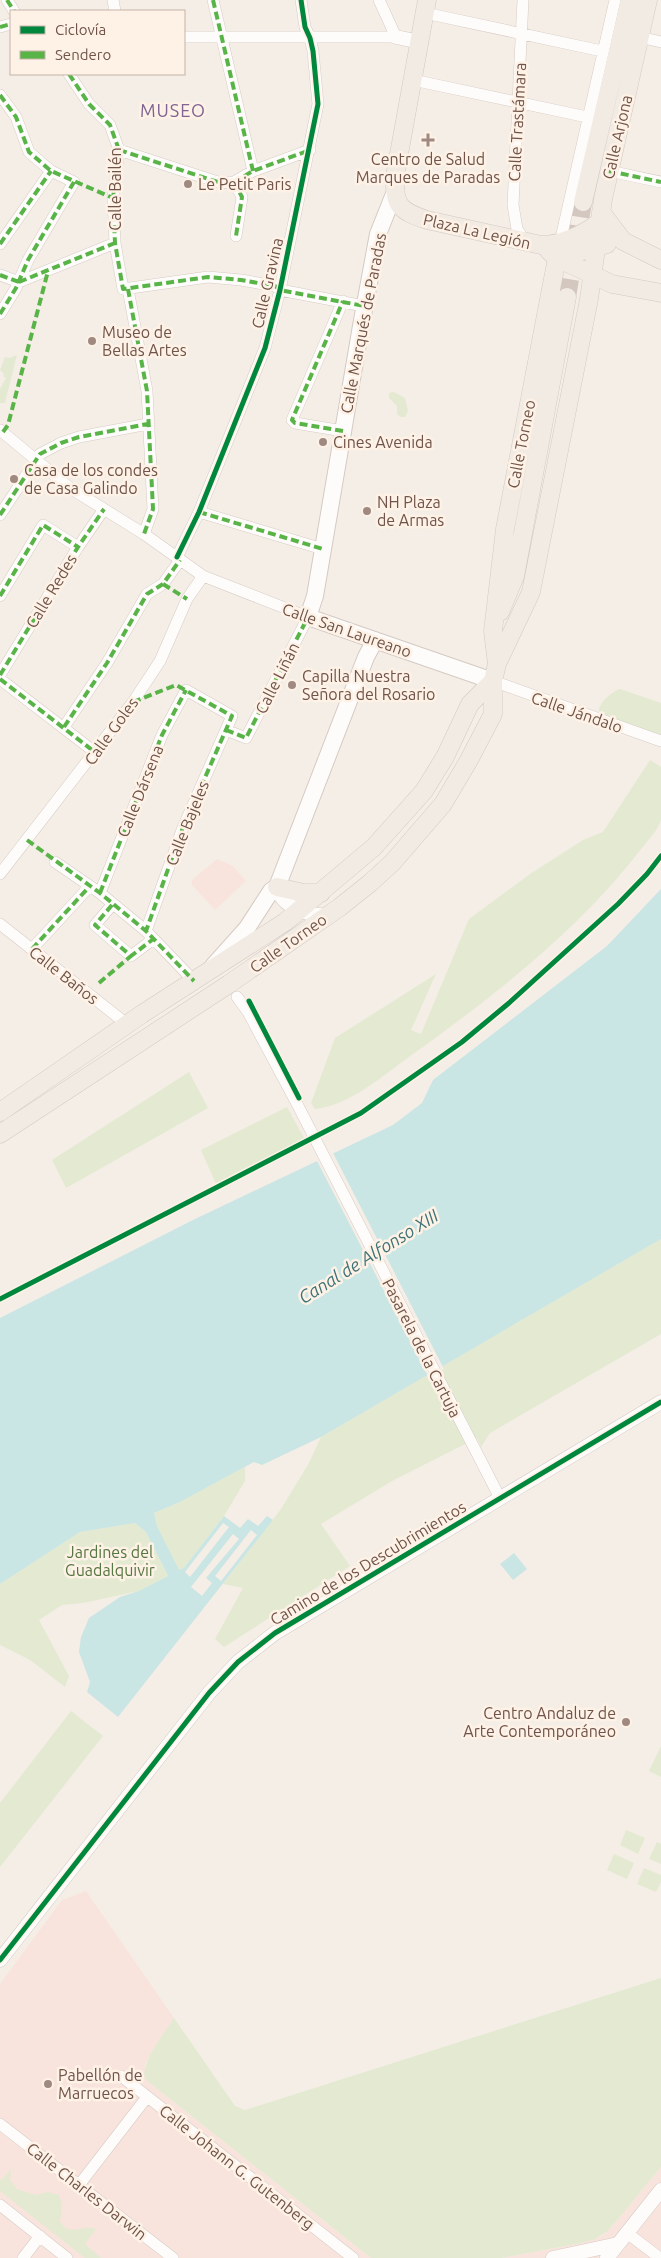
<svg xmlns="http://www.w3.org/2000/svg" width="661" height="2258" font-family="Ubuntu,sans-serif">
<rect width="100%" height="100%" fill="#f5eee6"/>
<path fill="#f8e4dc" d="M217,859L233,866L246,881L215,910L192,885V880Z
M86,1891L174,2018L145,2064V2079L371,2258H0V1984L62,1900Z
M661,2167V2258H502L581,2243L602,2236L608,2231Z"/>
<path fill="#e3ead1" d="M17,355L5,403H0V389L6,378L3,376L4,374L0,370L5,357L9,358Z
M394,392L405,398L408,411L405,417H401L397,414V406L389,398V393Z
M620,689L661,703V735L599,714C597,704 611,692 620,689Z
M650,760L661,767C661,779 661,809 661,820C658,830 648,840 642,848C578,931 494,996 409,1057C381,1077 350,1105 315,1109L311,1103L335,1038L436,974L411,1030L421,1034L469,919L530,874L583,840L603,832Z
M189,1072L208,1108L66,1188L52,1160Z
M287,1107L304,1138L216,1184L201,1150Z
M661,1239V1334L490,1433L481,1447L477,1438L392,1481L321,1524L350,1566L224,1647L215,1639L243,1588L223,1584L281,1509L309,1463L321,1437Z
M245,1467V1481L224,1516L184,1568L179,1571L157,1526L154,1513L180,1502Z
M135,1523L146,1532L168,1576L139,1591L83,1603L62,1605L39,1620L69,1676L65,1687L30,1660L0,1645V1584L80,1532Z
M71,1711L103,1736L0,1867V1803Z
M661,1746V1777L649,1771Z
M626,1830L645,1838L638,1854L620,1845Z
M657,1842L661,1844V1864L649,1859Z
M614,1854L634,1863L627,1879L607,1870Z
M644,1868L661,1875V1882L656,1892L637,1884Z
M661,1978V2167L608,2231L595,2239L581,2243L502,2258H371L145,2079C140,2063 165,2032 174,2018L235,2106L245,2110Z
M11,2169L10,2180L17,2189L35,2195L48,2192L59,2195L62,2204L60,2221C69,2238 83,2224 96,2229L85,2244L101,2258H85L0,2191V2179L2,2180Z"/>
<path fill="#c9e5e4" fill-rule="evenodd" d="M661,889V1239L321,1437L262,1465L254,1462L180,1502L154,1513L157,1526L179,1570L184,1568L224,1516L240,1528L248,1519L258,1526L267,1516L273,1520L118,1717L87,1692L90,1682L79,1652L81,1637L89,1618L120,1597L139,1591L168,1576L146,1532L135,1523L80,1532L0,1584V1318L193,1220L393,1125L422,1103L433,1080L607,946ZM223,1523L229,1527L190,1577L185,1572ZM251,1530L257,1535L221,1581L215,1576ZM233,1534L239,1539L206,1578L212,1583L202,1596L191,1587Z
M514,1553L527,1569L513,1580L500,1564Z"/>
<path fill="#f5eee6" d="M332,1151L444,1369L429,1378L316,1159Z"/>
<g fill="none" stroke-linecap="round" stroke-linejoin="round">
<path stroke="#d4c7bf" stroke-width="18" stroke-dasharray="18 9" stroke-linecap="butt" d="M567,297L583,202"/>
<defs>
<path id="minor" d="M7,0L14,11
M113,0L115,11
M213,0L253,171
M523,0L513,205L517,229L525,242
M425,13L602,51
M0,27L11,24
M184,37H396L379,0
M639,37L661,42
M69,74L89,104L110,125L119,150L113,198L115,243L123,289L208,277L241,280L275,286L280,290L364,306
M413,80L587,117
M0,95L16,117L29,152L51,171L74,182L28,260L16,288L0,314
M119,150L221,183L234,182L253,171L310,150
M609,171L661,182
M234,182L242,197L236,236
M0,244L51,171
M559,247L615,0
M0,275L19,282
M19,282L115,243
M128,289L147,391L153,509L144,534
M0,430L70,488L144,534L203,576L308,617L246,738L226,730
M343,431L295,423L292,420L343,301
M199,512L323,549
M0,515L40,454L61,443L79,437L148,424
M177,557L199,512L265,348L280,290L318,104L313,51L310,38L305,27L301,0
M0,596L43,525L78,547
M0,675L78,547L104,509
M0,679L96,753
M493,681L661,741
M64,727L107,663L147,594L163,584L180,560
M55,862L100,893L146,931L194,981
M0,874L133,702L160,661L187,599L203,576
M100,893L162,735L186,690L232,716L182,830L146,931
M112,905L95,925L131,956L152,940
M0,924L128,1025
M32,949L89,887
M237,997L248,1012L295,1100L500,1498
M121,2076L353,2258
M0,2124L173,2258
M79,2185L147,2097
M0,2205L67,2258
M627,2233L660,2258
M23,2258L40,2236"/>
<path id="tertiary" d="M396,37L420,42
M277,887C281,907 310,917 329,915
M0,1960L209,1693L238,1662L275,1633L661,1402
M553,2258L618,2244
M607,2258L661,2190"/>
<path id="secondary" d="M394,194L378,234L361,326L315,596L308,617L493,681
M213,966L247,928L271,891L277,887L366,657L375,640"/>
<path id="primary" d="M427,0L395,176C394,205 399,211 427,220L541,245C560,245 583,235 598,223
M583,202L630,0
M601,212L623,241L661,260
M549,251L557,258L612,284L661,293
M557,258L607,244
M500,612L515,576L567,297
M497,664L493,631L505,529L557,258
M277,887L304,893H321
M0,1112L142,1014L285,922L374,847L424,791L445,757L470,704L493,681
M0,1134L229,984L340,907L370,883L392,863L443,804L469,760L493,714V681L497,664L531,592L589,299L603,199L648,0"/>
</defs>
<use href="#minor" stroke="#d6cbc4" stroke-width="12"/>
<use href="#tertiary" stroke="#d6cbc4" stroke-width="15"/>
<use href="#secondary" stroke="#d5cac3" stroke-width="18"/>
<use href="#primary" stroke="#d3c9c4" stroke-width="19"/>
<use href="#minor" stroke="#fefcfb" stroke-width="11"/>
<use href="#tertiary" stroke="#fefcfb" stroke-width="14"/>
<use href="#secondary" stroke="#fefcfb" stroke-width="16"/>
<use href="#primary" stroke="#f1ebe3" stroke-width="18"/>
<path stroke="#59b447" stroke-width="4" stroke-dasharray="8 4" stroke-linecap="butt" d="M7,0L14,11
M213,0L253,171
M0,27L11,24
M69,74L89,104L110,125L119,150L113,198L115,243L123,289L208,277L241,280L275,286L280,290L364,306
M0,95L16,117L29,152L51,171L113,198
M119,150L221,183L234,182L253,171L310,150
M609,171L661,182
M234,182L242,197L236,236
M0,244L51,171
M0,275L19,282
M19,282L115,243
M128,289L147,391L153,509L144,534
M0,314L16,288L28,260L74,182
M343,431L295,423L292,420L343,301
M3,432L8,425L48,271
M199,512L323,549
M0,515L40,454L61,443L79,437L148,424
M163,584L187,599
M0,596L43,525L78,547
M0,675L78,547L104,509
M0,679L96,753
M133,702L176,685L232,716L182,830L146,931
M64,727L107,663L147,594L163,584L180,560
M226,730L246,738L308,617
M27,840L100,893L146,931L194,981
M100,893L162,735L186,690
M112,905L95,925L131,956L152,940
M32,949L89,887
M99,983L131,956"/>
<defs>
<path id="cycleway" d="M177,557L199,512L265,348L280,290L318,104L313,51L310,38L305,27L301,0
M249,1001L299,1098
M0,1299L361,1113L462,1042L509,1003L618,904L647,874L661,856
M0,1960L209,1693L238,1662L275,1633L661,1402"/>
</defs>
<use href="#cycleway" stroke="#fef2e6" stroke-width="8"/>
<use href="#cycleway" stroke="#00873e" stroke-width="5"/>
</g>
<g fill="#9f8980" stroke="#fef2e6" stroke-width="2">
<path d="M425.5 132.5h5v5h5v5h-5v5h-5v-5h-5v-5h5z"/>
<circle cx="188" cy="184" r="5"/>
<circle cx="92" cy="341" r="5"/>
<circle cx="323" cy="442" r="5"/>
<circle cx="14" cy="479" r="5"/>
<circle cx="367" cy="511" r="5"/>
<circle cx="292" cy="685" r="5"/>
<circle cx="626" cy="1722" r="5"/>
<circle cx="48" cy="2084" r="5"/>
</g>
<g text-anchor="middle" dominant-baseline="central" stroke-width="5" stroke-linejoin="round" paint-order="stroke">
<g font-size="16" fill="#705349" stroke="#fef2e6">
<text transform="translate(517 122) rotate(-87)">Calle Trastámara</text>
<text transform="translate(617 137) rotate(-77)">Calle Arjona</text>
<text transform="translate(115 189) rotate(-90)">Calle Bailén</text>
<text transform="translate(477 231) rotate(13)">Plaza La Legión</text>
<text transform="translate(267 283) rotate(-77)">Calle Gravina</text>
<text transform="translate(363 323) rotate(-79)">Calle Marqués de Paradas</text>
<text transform="translate(521 444) rotate(-79)">Calle Torneo</text>
<text transform="translate(51 591) rotate(-59)">Calle Redes</text>
<text transform="translate(347 630) rotate(19)">Calle San Laureano</text>
<text transform="translate(277 678) rotate(-63)">Calle Liñán</text>
<text transform="translate(577 712) rotate(19)">Calle Jándalo</text>
<text transform="translate(111 731) rotate(-54)">Calle Goles</text>
<text transform="translate(140 791) rotate(-68)">Calle Dársena</text>
<text transform="translate(187 823) rotate(-68)">Calle Bajeles</text>
<text transform="translate(288 943) rotate(-35)">Calle Torneo</text>
<text transform="translate(64 975) rotate(38)">Calle Baños</text>
<text transform="translate(422 1348) rotate(63)">Pasarela de la Cartuja</text>
<text transform="translate(368 1563) rotate(-31)">Camino de los Descubrimientos</text>
<text transform="translate(237 2167) rotate(38)">Calle Johann G. Gutenberg</text>
<text transform="translate(87 2191) rotate(38)">Calle Charles Darwin</text>
</g>
<g font-size="16" fill="#705349" stroke="#fef2e6" text-anchor="start">
<text x="428" y="159" text-anchor="middle">Centro de Salud<tspan x="428" dy="18">Marques de Paradas</tspan></text>
<text x="198" y="184">Le Petit Paris</text>
<text x="102" y="332">Museo de<tspan x="102" dy="18">Bellas Artes</tspan></text>
<text x="333" y="442">Cines Avenida</text>
<text x="24" y="470">Casa de los condes<tspan x="24" dy="18">de Casa Galindo</tspan></text>
<text x="377" y="502">NH Plaza<tspan x="377" dy="18">de Armas</tspan></text>
<text x="302" y="676">Capilla Nuestra<tspan x="302" dy="18">Señora del Rosario</tspan></text>
<text x="616" y="1713" text-anchor="end">Centro Andaluz de<tspan x="616" dy="18">Arte Contemporáneo</tspan></text>
<text x="58" y="2075">Pabellón de<tspan x="58" dy="18">Marruecos</tspan></text>
</g>
<g font-size="16" fill="#567642" stroke="#fef2e6">
<text x="110" y="1552">Jardines del<tspan x="110" dy="18">Guadalquivir</tspan></text>
</g>
<g font-size="18" letter-spacing="1" fill="#7f6494" stroke="#fef2e6">
<text x="173" y="110">MUSEO</text>
</g>
<g font-size="18" font-style="italic" fill="#3d7276" stroke="#fef2e6">
<text transform="translate(368 1256) rotate(-32)">Canal de Alfonso XIII</text>
</g>
</g>
<rect x="10" y="10" width="175" height="65" fill="#fef2e6" stroke="#c5b2a7"/>
<rect x="20" y="26" width="25" height="8" fill="#00873e" stroke="#c5b2a7"/>
<text x="55" y="35" font-size="15" fill="#705349">Ciclovía</text>
<rect x="20" y="51" width="25" height="8" fill="#59b447" stroke="#c5b2a7"/>
<text x="55" y="60" font-size="15" fill="#705349">Sendero</text>
</svg>
